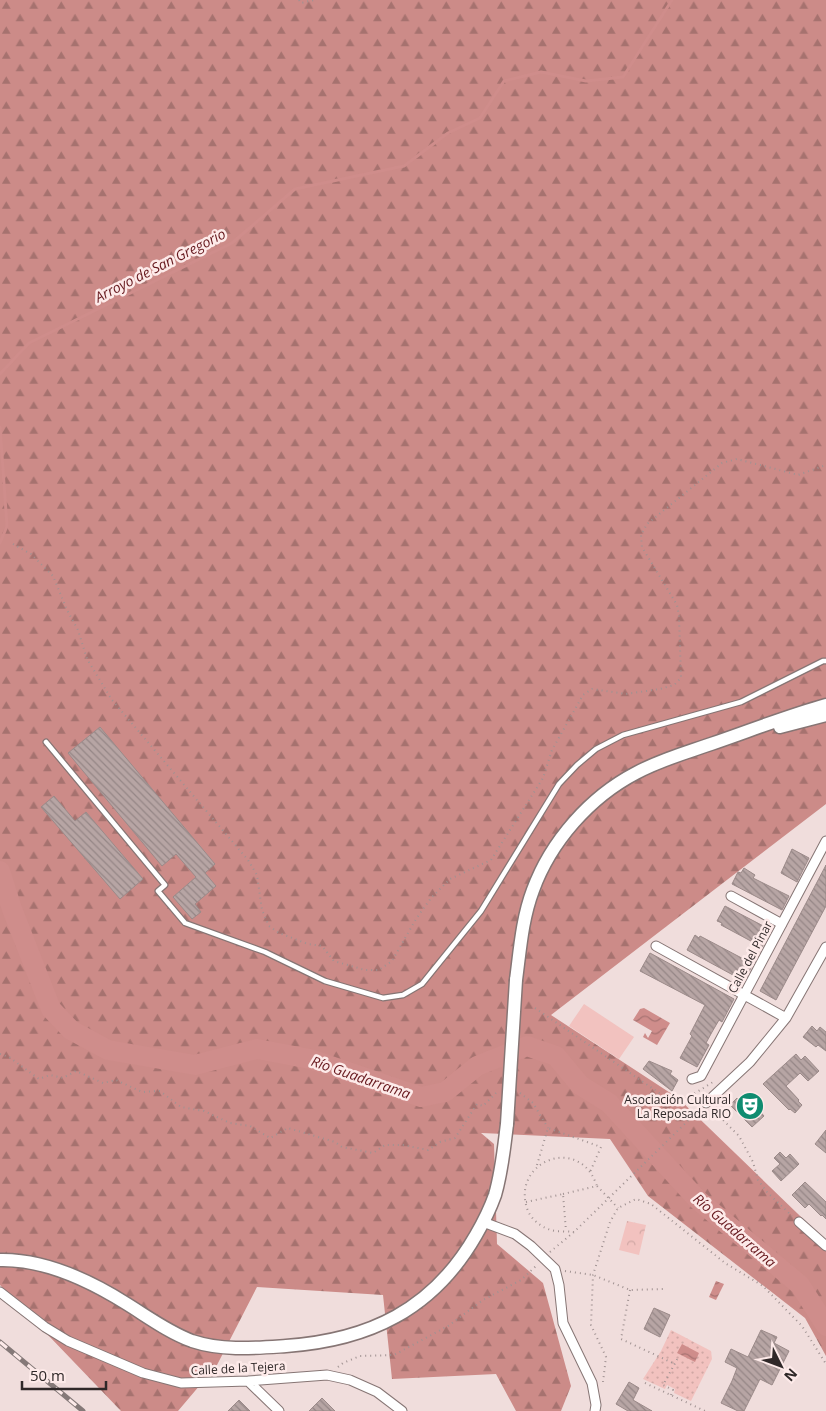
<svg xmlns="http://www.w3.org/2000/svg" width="826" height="1411" font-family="'Open Sans',sans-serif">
<defs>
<pattern id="grass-dots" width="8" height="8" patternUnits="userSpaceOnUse" patternTransform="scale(1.25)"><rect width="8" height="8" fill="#f2c2bf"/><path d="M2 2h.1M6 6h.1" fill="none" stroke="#d0a7a4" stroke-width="1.8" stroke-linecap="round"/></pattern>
<pattern id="forest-firs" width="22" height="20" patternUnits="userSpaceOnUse" patternTransform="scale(1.25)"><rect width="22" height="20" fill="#cc8b88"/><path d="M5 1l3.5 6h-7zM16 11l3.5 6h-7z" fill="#a6726f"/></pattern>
<pattern id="park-crowns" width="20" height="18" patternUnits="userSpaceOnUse" patternTransform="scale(1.25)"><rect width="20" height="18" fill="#f2c2bf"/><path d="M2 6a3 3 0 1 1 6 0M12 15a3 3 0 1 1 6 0" fill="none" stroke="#d0a7a4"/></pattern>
<pattern id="water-waves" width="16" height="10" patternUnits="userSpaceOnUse" patternTransform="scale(1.25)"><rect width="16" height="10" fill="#cf8d8b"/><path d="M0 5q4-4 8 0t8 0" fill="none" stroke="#a87372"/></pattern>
<pattern id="building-back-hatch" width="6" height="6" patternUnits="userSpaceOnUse" patternTransform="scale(1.25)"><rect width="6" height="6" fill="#b7a5a4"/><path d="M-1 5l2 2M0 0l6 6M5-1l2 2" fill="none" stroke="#958686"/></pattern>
</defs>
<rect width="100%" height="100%" fill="#f0dddc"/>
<path fill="url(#grass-dots)" d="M671,1330L711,1351L712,1359L691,1401L674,1393L675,1389L667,1385L665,1389L643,1379L661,1351Z"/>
<path fill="url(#forest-firs)" d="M0,0H826V804L551,1015L678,1098L826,1241V1356L805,1318L648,1196L610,1139L481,1133L494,1144L497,1244L543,1283L571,1386L561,1411H516L496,1374L392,1379L383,1295L257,1287L217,1365L178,1411H121L0,1285Z"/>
<path fill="url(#park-crowns)" d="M627,1221L646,1225L639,1255L619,1250Z"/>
<path fill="#f2c2bf" d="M584,1004L634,1037L619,1059L569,1026Z"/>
<path fill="url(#water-waves)" d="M644,1008L670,1023L657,1045L643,1037L645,1033L648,1038L652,1031L633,1020L640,1009Z
M716,1281L724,1284L716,1300L709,1297Z
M682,1344L699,1353L695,1362L677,1353Z"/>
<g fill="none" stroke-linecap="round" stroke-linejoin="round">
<path stroke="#cf8d8b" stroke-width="3" d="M0,374L29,343L232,243L295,189L404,166L448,133L480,118L504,81L541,72L586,81L623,77L672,0
M0,427L7,526L0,543"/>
<path stroke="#cf8d8b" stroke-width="20" d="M0,871L12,909L51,1009L71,1030L108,1050L195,1065L257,1049L310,1059L421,1097L445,1092L477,1066L527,1046L556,1056L580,1085L609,1103L698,1200L800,1285L826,1326"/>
</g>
<path fill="url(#building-back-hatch)" stroke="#9b8a89" d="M100,727L215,864L205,873L216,886L195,904L201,912L192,919L173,897L196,877L176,854L162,866L68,753Z
M54,796L75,821L86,812L143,879L120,899L41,807Z
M792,849L809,858L797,882L781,873Z
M826,865V906L776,1000L760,991Z
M744,868L755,875L753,878L789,896L782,910L732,884L738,872L741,873Z
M725,906L771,930L762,947L721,925L722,923L717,921Z
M695,935L699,938L700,936L753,964L744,981L687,950Z
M650,953L734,999L722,1022L719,1020L712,1032L706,1043L709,1045L697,1067L680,1058L692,1036L690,1034L705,1005L640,971Z
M812,1026L817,1031L820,1027L826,1032V1051L818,1045L816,1047L803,1037Z
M796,1054L801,1060L805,1056L819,1071L808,1081L800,1073L786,1086L799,1100L798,1101L802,1105L795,1113L790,1109L789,1110L763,1084Z
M649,1061L672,1071L670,1074L678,1080L672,1091L643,1069Z
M749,1097L759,1108L758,1109L764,1116L752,1127L730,1105L737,1098L743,1104Z
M826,1130V1153L815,1144Z
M780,1152L786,1158L790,1154L799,1164L781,1181L772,1171L780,1164L774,1158Z
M805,1182L826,1202V1219L822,1215L821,1216L809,1204L805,1208L792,1195Z
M654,1308L670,1315L660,1337L644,1329Z
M761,1330L777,1337L774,1343L789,1351L772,1385L760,1379L744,1411H738L721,1403L732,1381L737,1368L725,1362L731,1349L748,1357Z
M629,1382L639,1388L633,1400L652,1411H628L616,1404Z
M322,1398L335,1411H309Z
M239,1400L250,1411H228Z"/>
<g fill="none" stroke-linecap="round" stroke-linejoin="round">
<defs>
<path id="lane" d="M46,742L165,885L158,891L185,923L265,952L325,981L383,998L403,995L422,984L481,911L559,784L577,765L596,749L623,735L741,702L823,661H826"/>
<path id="street" d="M731,896L782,924
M656,946L786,1018
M692,1079L701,1076L826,841
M706,1103L750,1062L786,1018L826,947
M483,1222L515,1234L531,1246L555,1269L559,1285L563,1323L592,1383L596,1405L595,1411
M799,1222L826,1246
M0,1292L45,1327L68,1341L143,1373L181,1383L248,1381L327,1375L350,1380L377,1392L402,1411
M248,1381L279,1411"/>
<path id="secondary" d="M780,727L826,715
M516,980C520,950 522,919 533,890C551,841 590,797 636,773C660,760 685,753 711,744C749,731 787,716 826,705
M0,1260C45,1259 89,1280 127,1304C148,1317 168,1332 192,1341C222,1351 255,1348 286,1346C369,1340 433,1310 476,1235C483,1223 490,1209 495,1195C502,1171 504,1148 507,1124"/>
</defs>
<use href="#lane" stroke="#867574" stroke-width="7"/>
<use href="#street" stroke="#867574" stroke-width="11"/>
<use href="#secondary" stroke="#867574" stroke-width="15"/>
<path stroke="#a09292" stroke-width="2" stroke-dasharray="1 4" stroke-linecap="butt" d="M299,0L301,3L314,0
M13,544L31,554L53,576L67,610L78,630L87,659L112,700L248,860L257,875L262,910L269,926L279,933L308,944L322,946L334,961L365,970H379L392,961L416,919L431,898L450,879L491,860L543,778L552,750L583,695L592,689L626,694L660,689L674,685L681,678L679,616L677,605L642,547L641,535L647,524L722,463L737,459L798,475L826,465
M535,1008L668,1099L676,1102L689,1097L713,1082
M0,1054L9,1057L39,1079L50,1075L63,1078L76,1071L103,1083L116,1080L142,1092L160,1091L181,1107L204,1111L230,1123L250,1126L270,1138L288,1128L335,1142L342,1147L373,1153L385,1145H403L428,1150L440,1142L455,1138L477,1104L483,1106L496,1093
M520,1093L533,1103L548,1128
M716,1107L723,1120L739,1136L753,1162L758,1180L767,1192L792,1216
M537,1165L548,1128L601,1147L590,1172
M563,1194L597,1186L618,1208
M526,1202L563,1194L566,1231
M574,1232C567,1231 558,1232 551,1230C541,1227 532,1220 528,1211C511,1168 565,1139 590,1172C593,1176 595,1181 597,1186
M550,1252L574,1232L699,1110
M565,1271L593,1275L630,1290L663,1289
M630,1290L621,1339L675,1364
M338,1367L343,1363L360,1356L394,1355L448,1326L483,1300L521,1280L536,1266
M603,1382L606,1357L591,1325L593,1275L610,1222L618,1208L636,1199L651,1204L725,1263L763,1286L802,1326L826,1364
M645,1383L705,1411
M671,1395L673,1390L663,1385L679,1356"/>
<use href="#lane" stroke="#fff" stroke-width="4.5"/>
<use href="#street" stroke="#fff" stroke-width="9"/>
<use href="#secondary" stroke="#fff" stroke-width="12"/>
<defs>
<path id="rail" d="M0,1342L83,1411"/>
</defs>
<use href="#rail" stroke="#857978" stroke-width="5"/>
<use href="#rail" stroke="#fdeae9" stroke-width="3" stroke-dasharray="9" stroke-linecap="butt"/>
<defs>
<path id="secondary-bridge" d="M507,1124L516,980"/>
</defs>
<use href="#secondary-bridge" stroke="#867574" stroke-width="15" stroke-linecap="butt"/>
<use href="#secondary-bridge" stroke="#fff" stroke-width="12"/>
</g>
<defs>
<symbol id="theatre-disc" viewBox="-11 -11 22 22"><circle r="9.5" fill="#0f8c70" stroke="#fdeae9"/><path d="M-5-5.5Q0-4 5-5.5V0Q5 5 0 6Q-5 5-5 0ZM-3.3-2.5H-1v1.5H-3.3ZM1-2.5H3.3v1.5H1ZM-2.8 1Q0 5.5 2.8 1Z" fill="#fff"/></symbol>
</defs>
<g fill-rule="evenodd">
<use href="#theatre-disc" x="734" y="1090" width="32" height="32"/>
</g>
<g text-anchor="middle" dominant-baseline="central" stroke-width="5" stroke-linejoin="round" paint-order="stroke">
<g font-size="12" fill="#2f2828" stroke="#fdeae9">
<text transform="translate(750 957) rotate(-62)">Calle del Pinar</text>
<text transform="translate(238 1368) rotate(-3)">Calle de la Tejera</text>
</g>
<g font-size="12" fill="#2f2828" stroke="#fdeae9" text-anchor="end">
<text x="731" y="1099">Asociación Cultural<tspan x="731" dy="14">La Reposada RIO</tspan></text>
</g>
<g font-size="14" font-style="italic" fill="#66181d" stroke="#fdeae9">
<text transform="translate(160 265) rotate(-27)">Arroyo de San Gregorio</text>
<text transform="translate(361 1077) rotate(19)">Río Guadarrama</text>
<text transform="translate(735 1230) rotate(41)">Río Guadarrama</text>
</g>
</g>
<g transform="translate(781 1366) rotate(132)" stroke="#fdeae9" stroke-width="4" paint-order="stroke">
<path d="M0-4L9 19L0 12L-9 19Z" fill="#2f2828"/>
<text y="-8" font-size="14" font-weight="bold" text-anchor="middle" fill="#2f2828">N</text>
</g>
<path d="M22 1381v8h84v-8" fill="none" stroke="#2f2828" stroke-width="2.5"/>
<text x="30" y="1381" font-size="15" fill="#2f2828" stroke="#fdeae9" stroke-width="4" paint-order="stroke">50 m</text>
</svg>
